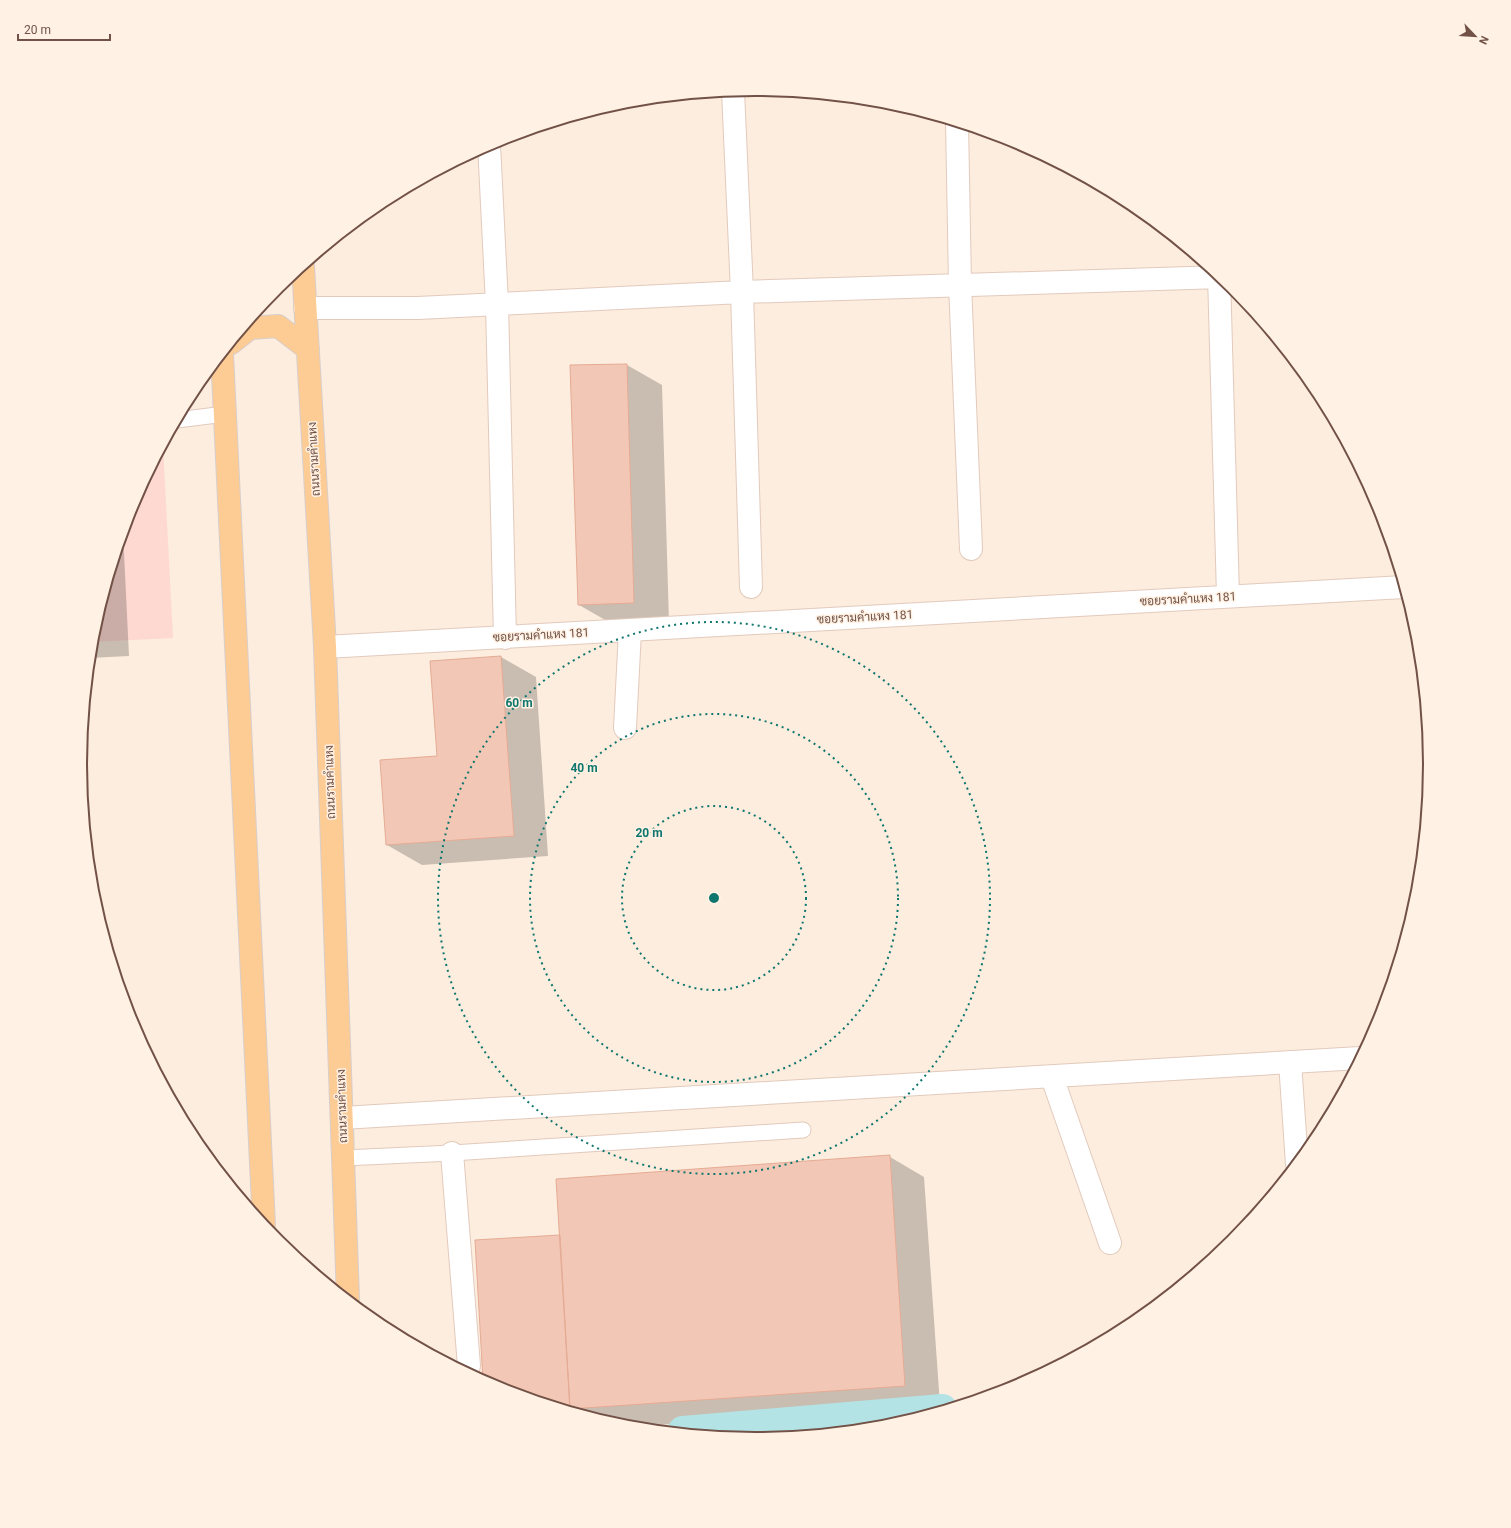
<svg xmlns="http://www.w3.org/2000/svg" width="1511" height="1528" font-family="Roboto,Sarabun,sans-serif">
<rect width="100%" height="100%" fill="#fcedde"/>
<path fill="#fdd9d1" d="M163,446L173,638L92,642L93,632L132,505Z"/>
<path fill="#0003" d="M627,365L662,385L669,623L614,625L579,605L572,366Z
M123,532L129,656L90,658L93,632Z
M501,657L536,677L548,856L422,865L387,845L438,757Z
M890,1157L924,1177L940,1405L629,1427L623,1426L497,1388L484,1381L561,1236Z"/>
<g fill="none" stroke-linecap="round" stroke-linejoin="round">
<path stroke="#b3e3e5" stroke-width="32" d="M683,1432L942,1410"/>
</g>
<path fill="#f2c7b5" stroke="#e5ab95" d="M627,364L634,603L578,605L570,365Z
M501,656L514,836L386,845L380,760L437,756L430,661Z
M890,1155L905,1386L570,1409L556,1179Z
M560,1235L570,1409V1410L497,1388L483,1381L475,1240Z"/>
<g fill="none" stroke-linecap="round" stroke-linejoin="round">
<defs>
<path id="lane" d="M177,420L225,414
M344,1158L452,1153L803,1130"/>
<path id="street" d="M733,91L742,292L751,587
M957,123L960,284L971,549
M489,144L497,304L505,638
M1219,275L1228,596
M305,308H418L742,292L1222,277
M325,647L1404,587
M625,728L630,631
M1290,1062L1297,1164
M1052,1077L1110,1243
M342,1118L1360,1058
M452,1153L469,1366"/>
<path id="primary" d="M303,266L325,647L348,1299
M231,343L250,328L278,326L308,349
M222,354L264,1225"/>
</defs>
<use href="#lane" stroke="#e2cabd" stroke-width="17"/>
<use href="#street" stroke="#e2cabd" stroke-width="24"/>
<use href="#primary" stroke="#d8cecb" stroke-width="24"/>
<use href="#lane" stroke="#fff" stroke-width="15"/>
<use href="#street" stroke="#fff" stroke-width="22"/>
<use href="#primary" stroke="#fdcb94" stroke-width="22"/>
</g>
<g fill="none" stroke="#0f766e" stroke-width="2" stroke-dasharray="2 4">
<circle cx="714" cy="898" r="92"/>
<circle cx="714" cy="898" r="184"/>
<circle cx="714" cy="898" r="276"/>
</g>
<g text-anchor="middle" dominant-baseline="central" stroke-width="3" stroke-linejoin="round" paint-order="stroke">
<g font-size="12" fill="#725146" stroke="#fff2e4">
<text transform="translate(314 459) rotate(-93)">ถนนรามคำแหง</text>
<text transform="translate(1188 599) rotate(-3)">ซอยรามคำแหง 181</text>
<text transform="translate(865 617) rotate(-3)">ซอยรามคำแหง 181</text>
<text transform="translate(541 635) rotate(-3)">ซอยรามคำแหง 181</text>
<text transform="translate(330 782) rotate(-92)">ถนนรามคำแหง</text>
<text transform="translate(342 1106) rotate(-92)">ถนนรามคำแหง</text>
</g>
</g>
<path d="M0 0H1511V1528H0ZM87 764a668 668 0 1 1 1336 0a668 668 0 1 1-1336 0Z" fill="#fff2e4" fill-rule="evenodd"/>
<path fill="none" stroke="#725146" stroke-width="2" d="M87 764a668 668 0 1 1 1336 0a668 668 0 1 1-1336 0Z"/>
<circle cx="714" cy="898" r="6" fill="#0f766e" stroke="#fff2e4" stroke-width="2"/>
<g font-size="12" text-anchor="middle" font-weight="bold" fill="#0f766e" stroke="#fff2e4" stroke-width="3" stroke-linejoin="round" paint-order="stroke">
<text x="519" y="707">60 m</text>
<text x="584" y="772">40 m</text>
<text x="649" y="837">20 m</text>
</g>
<g transform="translate(1475 36) rotate(115)" stroke="#fff2e4" stroke-width="3" paint-order="stroke">
<path d="M0-3L7 15L0 10L-7 15Z" fill="#725146"/>
<text y="-6" font-size="11" font-weight="bold" text-anchor="middle" fill="#725146">N</text>
</g>
<path d="M18 34v6h92v-6" fill="none" stroke="#725146" stroke-width="2"/>
<text x="24" y="34" font-size="12" fill="#725146" stroke="#fff2e4" stroke-width="3" paint-order="stroke">20 m</text>
</svg>
